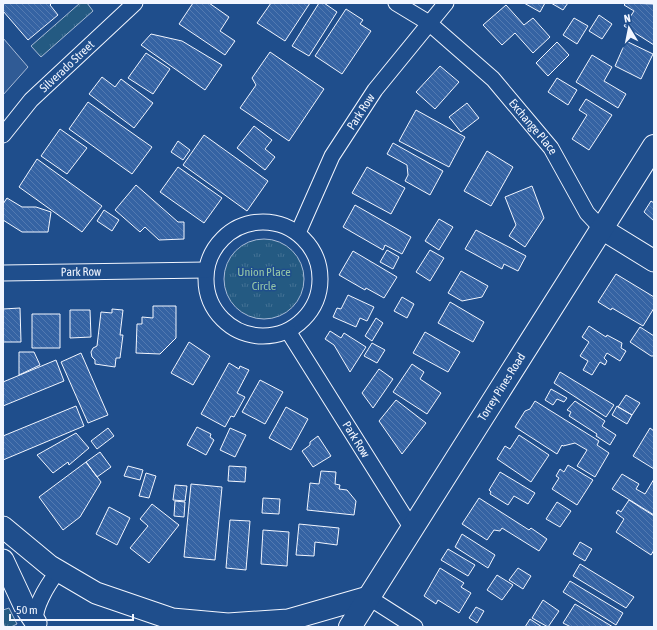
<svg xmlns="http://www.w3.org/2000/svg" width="657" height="630" font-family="'Asap Condensed',sans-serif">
<defs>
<pattern id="grass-tufts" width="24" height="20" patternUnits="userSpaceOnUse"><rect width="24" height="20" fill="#245a82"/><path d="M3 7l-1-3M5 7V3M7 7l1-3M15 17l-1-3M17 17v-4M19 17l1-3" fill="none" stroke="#447295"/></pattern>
<pattern id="building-back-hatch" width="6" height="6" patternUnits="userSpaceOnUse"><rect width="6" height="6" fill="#3563a3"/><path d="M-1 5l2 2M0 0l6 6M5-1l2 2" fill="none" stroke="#537ab1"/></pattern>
</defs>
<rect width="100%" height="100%" fill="#1f4e8c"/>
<path fill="url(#grass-tufts)" stroke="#a8bbd7" d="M80,3H87L93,11L41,57L31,46Z
M224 279a40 40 0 1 1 80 0a40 40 0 1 1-80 0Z
M9,608L17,624L11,627H5L3,623V610Z"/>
<path fill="#305b95" stroke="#a8bbd7" d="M3,38L28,67L3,95Z"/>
<path fill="url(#building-back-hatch)" stroke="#f2f6ff" d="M3,3H52L50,5L58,15L28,40L3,11Z
M193,3H209L229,17L220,31L235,41L225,55L179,24Z
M271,3H310L285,41L257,23Z
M319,3H324L337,12L309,56L292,46Z
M524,3H545L540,12Z
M551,3H568L563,10Z
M626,3L654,4V45L624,26L634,11L624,5Z
M506,5L524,25L533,18L550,37L533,53L515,33L502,45L483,25Z
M346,9L363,20L360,24L371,31L342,74L315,56Z
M599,15L612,24L602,39L589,31Z
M574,18L588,26L577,44L563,35Z
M151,34L182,41L222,65L205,90L141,45Z
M626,41L653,54L641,79L615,66Z
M557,42L569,55L548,76L536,63Z
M270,52L324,89L289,141L240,108L256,85L252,78Z
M146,53L170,69L153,94L128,78Z
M592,55L612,67L604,81L626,94L618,108L576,82Z
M440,66L459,82L435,109L416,92Z
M102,77L115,87L121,79L153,103L134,128L89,94Z
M557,78L577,90L568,105L548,92Z
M586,99L612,115L589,150L572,139L587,115L579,110Z
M88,102L152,147L132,174L69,129Z
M467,103L479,118L461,132L449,117Z
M416,110L465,137L449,167L399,141Z
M254,126L272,140L265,149L275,157L265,170L237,148Z
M60,129L87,148L67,174L41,156Z
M204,135L268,181L247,211L183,165Z
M178,141L190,150L183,160L171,152Z
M393,143L443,171L430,195L405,181L408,175L407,165L387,154Z
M487,151L513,167L491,206L464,191Z
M37,159L102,206L82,232L19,187Z
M178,167L222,198L204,223L160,192Z
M367,167L405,188L391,214L352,193Z
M136,185L178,222H184V239L159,240L145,227L140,232L115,210Z
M532,186L544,218L525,247L509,236L516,225L505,197Z
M7,198L22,207H36L51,212L48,232H22L3,220V204Z
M651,201L654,203V221L644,212Z
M355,205L411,237L402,254L385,245L383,250L343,227Z
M104,210L119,220L112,231L97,221Z
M439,219L453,227L439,250L425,241Z
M476,230L526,256L518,271L504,264L502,269L465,249Z
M387,250L399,257L393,269L380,262Z
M430,250L444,258L430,281L416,272Z
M353,251L397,277L384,298L366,288L365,290L339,275Z
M461,271L488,286L482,297L462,301L448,293Z
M616,274L654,297V308L643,326L612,308L611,310L598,302Z
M348,295L374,307L367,321L360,318L356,327L333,317L337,308L341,309Z
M402,297L414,304L407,318L394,311Z
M450,302L484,322L473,342L438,323Z
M153,306H176V338L160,354L136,353L137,324H142V317L153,318Z
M20,308L21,342H3V309Z
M112,309L123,310L120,335H123L120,358H116L115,367L95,364V360L92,357L91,352L93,348L97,346L101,312L112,313Z
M70,310H90L91,337L70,338Z
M32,314H60V348H32Z
M376,318L383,323L372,341L365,336Z
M589,326L606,337L607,335L622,343L621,348L626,351L620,361L607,353L604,358L607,361L605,365L600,362L592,375L583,370L588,361L580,356L589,342L582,337Z
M640,327L654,336V356H651L630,342Z
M330,331L341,338L344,333L366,347L350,372L334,345L325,339Z
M425,332L460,352L448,372L413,353Z
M189,342L210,356L193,385L171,373Z
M372,343L385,350L377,363L364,356Z
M19,352H34L40,365L19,375Z
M81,353L108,415L88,423L61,362Z
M56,360L64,381L3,406V382Z
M229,363L239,369L240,366L249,370L237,393L245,397L234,417L231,416L225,427L201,414Z
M412,364L424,372L420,379L441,393L427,414L393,392Z
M379,369L393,379L373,408L362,393Z
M560,372L614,405L606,417L554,383Z
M260,380L283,392L265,424L242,412Z
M551,389L567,398L564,402L557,399L553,405L545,400Z
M626,395L640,403L632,415L618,407Z
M396,400L426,423L402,454L379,421Z
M535,401L599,441L597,445L609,453L595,477L577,466L587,450L575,443L563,446L562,445L557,454L515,427L525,411L530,409Z
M575,401L605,421L602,426L616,435L610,445L596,436L597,434L569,416L571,412L567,410Z
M76,406L84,426L3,460V436Z
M617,406L632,415L627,424L612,415Z
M286,407L308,419L291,450L269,438Z
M197,427L211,434L210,437L214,440L206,455L187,445Z
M108,428L114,436L97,449L91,441Z
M230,428L246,435L235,457L220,450Z
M650,428L654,431V469L633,456Z
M76,433L89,448L69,465L68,462L53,473L37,455Z
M519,435L549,455L531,482L497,459L505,446L510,449Z
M318,436L331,456L313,467L302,451L310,445V442Z
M100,452L111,467L97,477L86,462Z
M86,462L101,482L80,517L63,530L39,497Z
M568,465L593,480L577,505L552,489L559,478L556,476L560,469L564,472Z
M128,466L143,470L140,480L124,476Z
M229,466L246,467L245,482L228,481Z
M321,471L336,472L335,484L340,485L339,489L347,490L356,501L354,515L307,510L310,483L319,484Z
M500,472L535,493L528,504L514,496L508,505L490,494L491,492L489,490Z
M146,473L156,476L149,498L139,496Z
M622,474L639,484L636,489L645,494L654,479V515L612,489Z
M191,484L222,487L215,560L184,557Z
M175,485L187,486L185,501L173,500Z
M263,498L280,499L279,514L262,513Z
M479,498L529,530L531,528L547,539L539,551L502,528L500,531L494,530L487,540L462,524Z
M629,500L654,516V550L651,555L616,532L624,519L616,513L618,510L621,512Z
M175,501L185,502L184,517L174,516Z
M557,502L571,511L560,527L546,519Z
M152,504L179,525L149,563L130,548L148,526L140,519Z
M109,507L130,518L117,545L96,534Z
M230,520L250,521L246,570L226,568Z
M299,524L339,528L337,545L315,542L314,556L296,555Z
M263,530L289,532L287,566L261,564Z
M462,534L495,555L488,568L455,547Z
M580,542L592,549L585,561L573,554Z
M448,549L475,565L468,576L441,560Z
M580,564L634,597L626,608L573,576Z
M440,568L464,583L461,587L471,593L459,613L438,600L436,604L424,596Z
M518,568L531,576L523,589L509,580Z
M497,575L513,585L502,600L487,590Z
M570,581L623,613L616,625L563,592Z
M543,600L559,611L548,627L532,618Z
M575,604L613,627H571L563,623Z
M476,607L484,611L477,623L469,618Z
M530,619L542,627H525Z"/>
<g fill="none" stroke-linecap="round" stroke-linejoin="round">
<defs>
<g id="street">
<path id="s1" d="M396,3L429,23L493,79L551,148L587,213L602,229"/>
<path id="s2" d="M3,135L31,100L135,3"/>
<circle cx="263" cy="279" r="57"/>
<path id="s3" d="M298,233L332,156L375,90L446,3"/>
<path id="s4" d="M3,273L206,270"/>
<path id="s5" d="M288,331L411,527"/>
<path d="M368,597L415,627"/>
<path d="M37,627C30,611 49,583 58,571"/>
</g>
<path id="secondary" d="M602,229L654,261
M3,527L50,566L96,593L172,619L228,624L288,620L368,597
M3,560L24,605L36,623"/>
<g id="primary">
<path id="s6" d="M350,627L654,146"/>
</g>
</defs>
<use href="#street" stroke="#f2f6ff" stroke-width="17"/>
<use href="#secondary" stroke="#f2f6ff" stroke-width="23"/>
<use href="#primary" stroke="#f2f6ff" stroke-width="24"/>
<use href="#street" stroke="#1f4e8c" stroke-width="15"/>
<use href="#secondary" stroke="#1f4e8c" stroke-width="21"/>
<use href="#primary" stroke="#1f4e8c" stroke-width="22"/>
</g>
<g text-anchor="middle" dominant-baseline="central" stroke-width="3" stroke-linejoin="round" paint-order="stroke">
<g font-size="12" fill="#f2f6ff" stroke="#1f4e8c">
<text stroke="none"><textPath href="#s2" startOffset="94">Silverado Street</textPath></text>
<text stroke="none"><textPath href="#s3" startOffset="137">Park Row</textPath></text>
<text stroke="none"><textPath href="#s1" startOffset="186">Exchange Place</textPath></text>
<text stroke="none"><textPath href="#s4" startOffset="78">Park Row</textPath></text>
<text stroke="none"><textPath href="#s6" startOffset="284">Torrey Pines Road</textPath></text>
<text stroke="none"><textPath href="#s5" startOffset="128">Park Row</textPath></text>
</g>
<g font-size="12" fill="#97c8a6" stroke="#1f4e8c">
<text x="264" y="272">Union Place<tspan x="264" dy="14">Circle</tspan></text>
</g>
</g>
<rect width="657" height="630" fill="none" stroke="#f2f6ff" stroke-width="8"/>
<g transform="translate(629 28) rotate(350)" stroke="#1f4e8c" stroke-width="3" paint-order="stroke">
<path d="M0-3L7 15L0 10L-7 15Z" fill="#f2f6ff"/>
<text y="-6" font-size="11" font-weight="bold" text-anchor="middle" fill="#f2f6ff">N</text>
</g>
<path d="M10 614v6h123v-6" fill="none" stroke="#f2f6ff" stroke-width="2"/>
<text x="16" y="614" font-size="12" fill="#f2f6ff" stroke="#1f4e8c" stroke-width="3" paint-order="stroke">50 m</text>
</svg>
